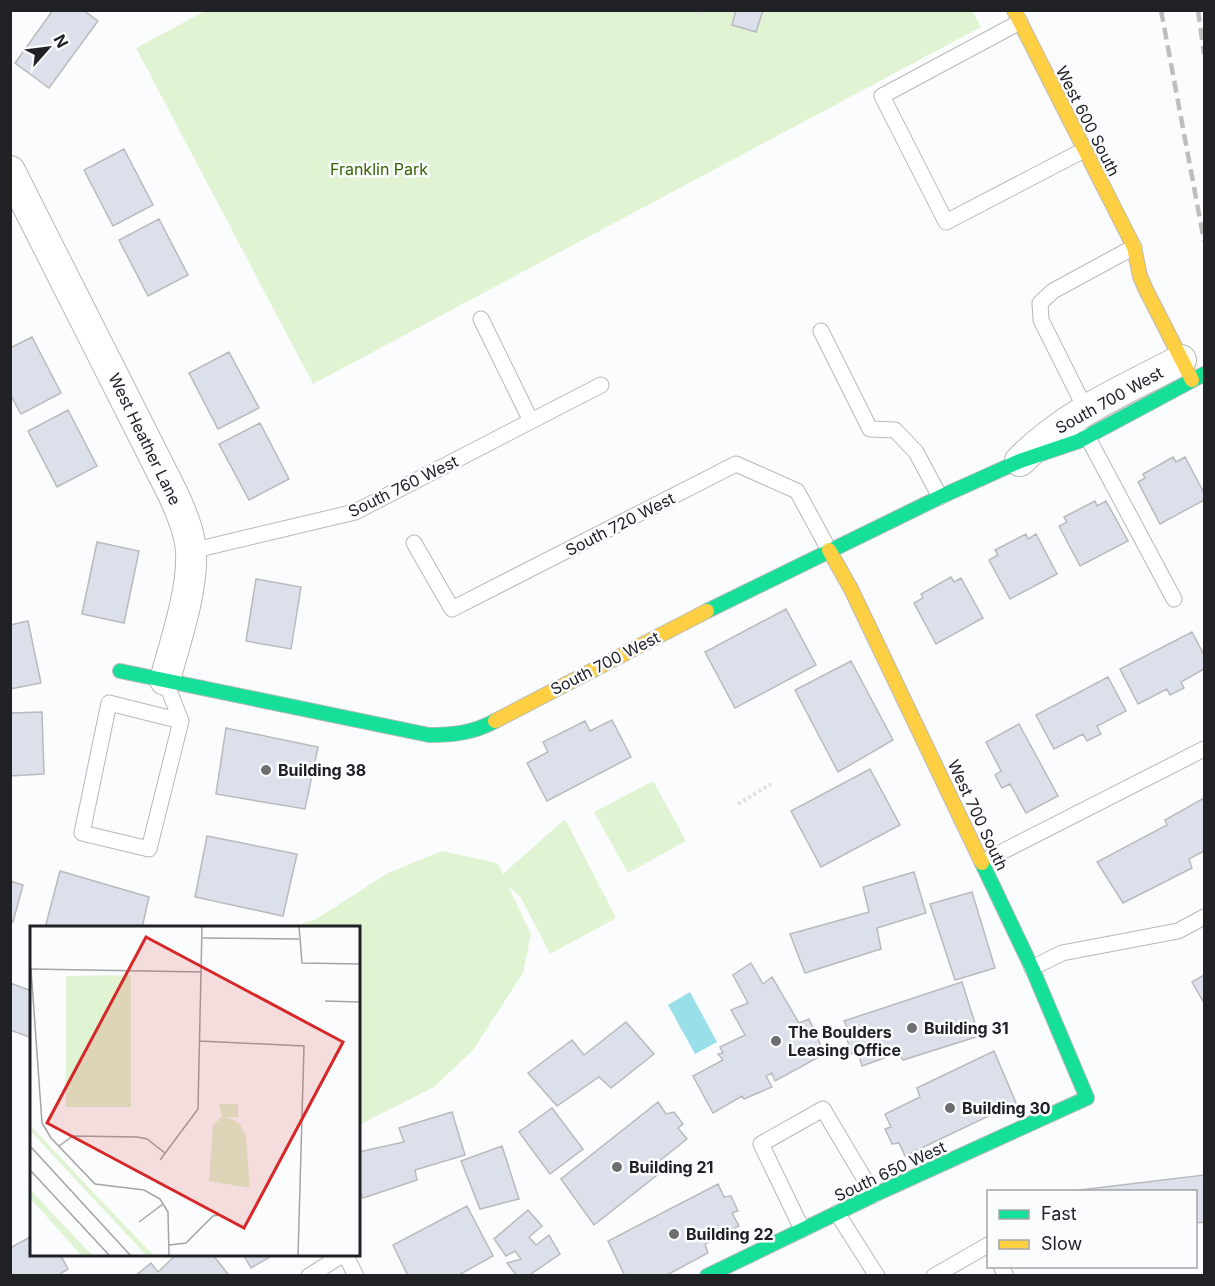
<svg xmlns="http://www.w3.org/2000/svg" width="1215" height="1286" font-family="Inter,sans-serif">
<rect width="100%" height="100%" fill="#fbfcfd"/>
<path fill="#e0f4d3" d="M207,10H972L981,27L313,384L136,48Z
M653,781L686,841L628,873L594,812Z
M565,819L616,918L550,954L520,896L508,886L531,934L523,973L473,1050L434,1087L359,1125L358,928L293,927L316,919L388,873L442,851L497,863L503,874Z"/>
<path fill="#98dfe9" d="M690,992L717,1042L695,1054L668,1005Z"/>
<path fill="#dce0eb" stroke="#bababc" stroke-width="1.5" d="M53,10H83L98,21L49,88L15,63Z
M736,10H763L756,32L732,25Z
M124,149L153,205L113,226L84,170Z
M159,219L188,275L148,296L119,240Z
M32,337L61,393L21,414L10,394V348Z
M229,352L259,408L218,429L189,373Z
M68,410L97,466L57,487L28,431Z
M260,423L289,479L249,500L219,444Z
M1173,457L1176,462L1185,457L1204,493V500L1160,524L1138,482L1145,478L1143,474Z
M1095,501L1097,506L1106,501L1128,541L1080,566L1059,526L1067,522L1064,517Z
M1026,534L1028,539L1036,534L1057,574L1010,599L989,560L998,555L995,550Z
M97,542L139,551L124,623L82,614Z
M951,577L954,582L961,578L983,618L936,644L914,603L923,598L921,594Z
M256,579L301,587L291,649L246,641Z
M786,609L816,665L735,708L705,652Z
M28,621L41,683L10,689V625Z
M1192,632L1204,655V669L1181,682L1184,688L1170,695L1167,689L1138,704L1120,669Z
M851,661L893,740L838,772L795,690Z
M1108,677L1126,711L1097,726L1101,734L1087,741L1083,734L1054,749L1036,715Z
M42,712L44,774L10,776V713Z
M612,720L631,757L547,801L527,763L548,752L543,742L585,721L590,731Z
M1019,724L1058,796L1026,813L1010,784L1002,788L995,775L1001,771L986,742Z
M226,728L318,747L305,809L216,794Z
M870,769L900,825L821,867L791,811Z
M1204,798V851L1189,859L1192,868L1123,903L1097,862L1167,825L1165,820Z
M207,836L297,854L283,916L195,897Z
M60,871L149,897L142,928H45Z
M914,872L926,913L877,928L881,949L805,973L790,934L869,912L863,887Z
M10,881L23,885L13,922H10Z
M972,892L995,968L955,980L930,904Z
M751,963L763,984L772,977L799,1023L809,1019L822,1048L815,1050L819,1057L775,1081L772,1073L766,1076L772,1087L744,1099L742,1096L713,1113L693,1076L723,1060L718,1054L723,1053L720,1047L745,1035L731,1010L748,1003L733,975Z
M1204,975V1003L1192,982Z
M962,982L979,1036L903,1060L898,1053L862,1066L858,1053L852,1054L846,1037L851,1035L844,1021Z
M10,983L32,991V1038L10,1030Z
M626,1022L654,1054L611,1088L599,1077L557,1106L528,1073L572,1040L584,1055Z
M994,1051L1016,1103L905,1156L899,1143L892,1144L885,1129L891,1127L885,1114L920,1097L917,1088Z
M658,1102L666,1114L674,1112L683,1124L678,1128L687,1139L657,1163L661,1172L594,1225L561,1179Z
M552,1108L583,1149L550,1174L519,1132Z
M452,1112L465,1155L415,1170L417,1180L363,1198L358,1187V1152L404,1142L399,1128Z
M502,1146L519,1199L480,1209L461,1161Z
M1204,1175V1222L1196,1223V1192H1063Z
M718,1184L724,1197L731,1196L738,1211L732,1213L739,1226L705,1244L708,1253L665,1276H625L608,1241Z
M467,1206L493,1256L457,1276H408L393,1245Z
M528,1210L542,1226L529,1237L536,1245L549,1235L560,1254L528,1276H517L507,1263L521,1259L515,1251L506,1256L494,1239Z
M32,1236V1254H60L68,1269L57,1276H10V1248Z
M177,1254H212L228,1274L225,1276H135L151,1263L158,1272Z
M243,1254H275L251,1268Z"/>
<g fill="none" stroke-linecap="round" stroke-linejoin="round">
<defs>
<path id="lane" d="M1020,22L882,96L946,222L1084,150
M481,319L531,421
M821,331L870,429L895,430L916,452L940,497
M1086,410L1041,320L1040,303L1053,291L1134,247
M1087,436L1174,599
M414,543L452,609L736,464L797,491L829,550
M191,551L355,512L601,385
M165,680L181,721L149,849L82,833L109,703L181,721
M982,862L1204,749
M1032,968L1062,953L1178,931L1204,917
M837,1213L877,1276
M802,1229L761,1144L823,1109L874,1195
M345,1254L356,1276
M1001,1266L1006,1276
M309,1276L344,1254
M934,1276L988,1245"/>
<path id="street" d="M10,171L173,494C181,512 190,532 191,552C193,591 175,642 165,680
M1020,461C1067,413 1123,391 1181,360"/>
<path id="fast" d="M707,611L940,497L1020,461L1079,441L1204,374
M120,671L429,735C453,735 473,733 495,721
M707,1276L874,1195L1087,1098L1032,968L982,863"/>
<path id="slow" d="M1014,10L1134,247L1140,276L1146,290L1192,380
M829,550L851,589L982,863
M495,721L707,611"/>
</defs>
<use href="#lane" stroke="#b7b8b9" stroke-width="17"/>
<use href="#street" stroke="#b7b8b9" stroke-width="32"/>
<use href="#fast" stroke="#b7b8b9" stroke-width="16"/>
<use href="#slow" stroke="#b7b8b9" stroke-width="16"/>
<path stroke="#e2e2e3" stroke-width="4" stroke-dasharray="3 3" stroke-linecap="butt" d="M689,10L702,13L708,10
M738,804L771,784"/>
<use href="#lane" stroke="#feffff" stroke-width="15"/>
<use href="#street" stroke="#feffff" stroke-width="30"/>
<use href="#fast" stroke="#16e098" stroke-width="14"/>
<use href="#slow" stroke="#ffcf43" stroke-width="14"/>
<path stroke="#bebebf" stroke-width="4.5" stroke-dasharray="12 6" stroke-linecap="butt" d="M1161,10L1204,241
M1198,10L1204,54"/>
</g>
<g fill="#6d6e70" stroke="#fafcfe" stroke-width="2">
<circle cx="266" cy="770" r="6"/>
<circle cx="912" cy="1028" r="6"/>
<circle cx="776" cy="1041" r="6"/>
<circle cx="950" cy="1108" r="6"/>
<circle cx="617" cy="1167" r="6"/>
<circle cx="674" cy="1234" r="6"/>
</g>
<g text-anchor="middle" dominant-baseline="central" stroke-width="5" stroke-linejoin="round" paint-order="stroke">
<g font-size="16" fill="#202124" stroke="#fafcfe">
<text transform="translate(1088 121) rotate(63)">West 600 South</text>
<text transform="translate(1109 400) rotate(-29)">South 700 West</text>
<text transform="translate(145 439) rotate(64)">West Heather Lane</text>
<text transform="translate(403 486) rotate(-26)">South 760 West</text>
<text transform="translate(620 524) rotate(-27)">South 720 West</text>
<text transform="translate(605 663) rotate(-27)">South 700 West</text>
<text transform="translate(978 815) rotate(65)">West 700 South</text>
<text transform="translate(890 1171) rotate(-25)">South 650 West</text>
</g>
<g font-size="16" fill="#366200" stroke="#fafcfe">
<text x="379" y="169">Franklin Park</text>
</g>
<g font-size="16" font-weight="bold" fill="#202124" stroke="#fafcfe" text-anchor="start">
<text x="278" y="770">Building 38</text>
<text x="924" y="1028">Building 31</text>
<text x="788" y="1032">The Boulders<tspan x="788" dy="18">Leasing Office</tspan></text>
<text x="962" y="1108">Building 30</text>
<text x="629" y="1167">Building 21</text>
<text x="686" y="1234">Building 22</text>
</g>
</g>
<g transform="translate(30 926)">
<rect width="330" height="330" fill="#fbfcfd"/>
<path d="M101,49V181H36V50ZM189,178H208V191H196L209,197L216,210L220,262L179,255L183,199L192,191ZM0,199L64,267L124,330H117L29,236L0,204ZM0,263L21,286L63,330H52L43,320L0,272Z" fill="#e0f4d3"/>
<path fill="none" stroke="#a3a4a6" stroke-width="1.5" d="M269,0L272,37L330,38M173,12L269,13M0,43L172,46M1,43L12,197L21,212L65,258L114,264L130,273L138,286L139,330M295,75L330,76M169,115L274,120L268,330M0,220L101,330M29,220L43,210L107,211L117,213L135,227M130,234L168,183L172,0M0,244L80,330M109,296L133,278M139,319L156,317L183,290L189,289"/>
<path fill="#d62828" fill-opacity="0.15" stroke="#d62828" stroke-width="3" d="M116,11L313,116L214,302L17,197Z"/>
<rect width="330" height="330" fill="none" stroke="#202124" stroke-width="3"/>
</g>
<rect width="1215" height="1286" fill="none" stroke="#202124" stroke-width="24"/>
<rect x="987" y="1190" width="210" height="78" fill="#fafcfe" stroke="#a3a4a7" stroke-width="1.5"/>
<rect x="999" y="1210" width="30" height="9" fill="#16e098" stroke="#a3a4a7" stroke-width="1.5"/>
<text x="1041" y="1220" font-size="18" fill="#202124">Fast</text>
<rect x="999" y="1240" width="30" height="9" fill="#ffcf43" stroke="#a3a4a7" stroke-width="1.5"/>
<text x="1041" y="1250" font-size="18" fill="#202124">Slow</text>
<g transform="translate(48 48) rotate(62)" stroke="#fafcfe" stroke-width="4.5" paint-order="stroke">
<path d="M0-4.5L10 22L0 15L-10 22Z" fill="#202124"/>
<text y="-9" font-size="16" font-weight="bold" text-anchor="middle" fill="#202124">N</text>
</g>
</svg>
